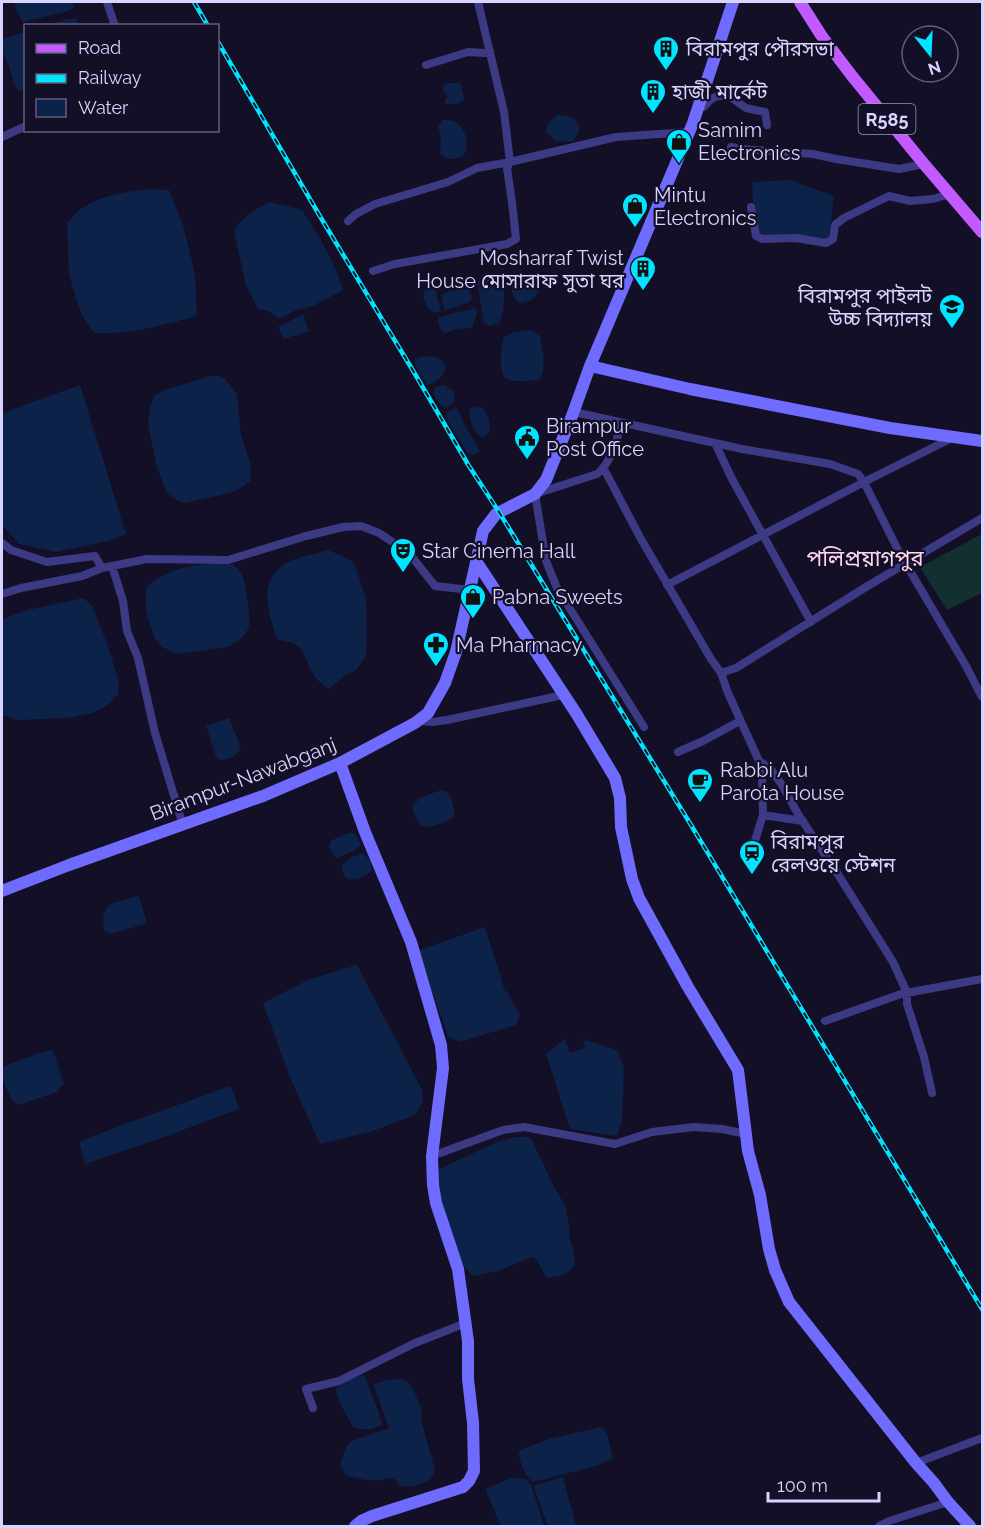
<svg xmlns="http://www.w3.org/2000/svg" width="984" height="1528" font-family="Raleway,'Noto Sans Bengali',sans-serif">
<rect width="100%" height="100%" fill="#130f26"/>
<path fill="#12302f" d="M982,534V593L947,610L920,567Z"/>
<path fill="#0c2248" d="M14,2H72L74,7L69,11L23,22L16,10Z
M69,19H76L78,25H45Z
M25,32L26,91L18,90L14,84L9,66L2,51V39Z
M452,83H460L464,99L458,104H446L445,100L448,96C443,92 442,90 444,84Z
M558,115C566,115 578,118 579,127C580,132 575,138 573,141L557,142L546,133L548,123Z
M443,120C448,120 453,120 457,123C466,129 472,150 461,157C457,159 451,159 447,159L440,154L441,138L438,126Z
M790,180L834,196L829,239L759,236L754,221L752,182Z
M151,189L169,190L184,228L195,275L197,316C163,325 128,335 94,333L82,316L69,275L67,223C71,220 74,215 77,212C95,196 128,191 151,189Z
M270,202L302,210C318,235 335,261 343,290L313,306L294,311L279,319L268,311L258,309L246,285L234,231C243,216 255,209 270,202Z
M522,275H534C544,292 537,301 519,303C511,296 511,288 512,278Z
M500,278C507,289 504,312 499,323L489,326L484,323L477,281L484,279Z
M435,288L441,311C429,316 426,305 423,295L426,289Z
M469,288L472,298L470,302L446,310L444,308L441,295L446,292Z
M476,308L477,313L472,328L456,329L445,333L441,330L438,323L439,317Z
M303,314L309,331L284,339L278,327Z
M531,330L540,336C542,351 547,365 540,379C533,381 528,381 521,381C517,381 511,381 507,379C497,373 502,348 503,338L514,332Z
M426,356C430,357 437,356 441,360C453,371 437,382 427,386L415,365V359Z
M211,376H220L225,379L237,394L241,435L250,462L251,481L234,492L184,503L176,500L167,493L157,468L148,424L150,408L154,396L167,389Z
M80,385L126,534L109,541L56,552L19,544L2,525V414L24,405Z
M444,385L453,391L455,399L452,404L446,407C438,405 436,399 433,392L435,387Z
M476,406L483,408C489,417 491,422 489,433L484,437H480C473,429 469,419 469,409Z
M456,408L460,413L463,422L480,451L472,455L468,454L446,418L448,412Z
M328,550L349,559L355,565L366,598L367,636L366,656L356,670L344,676L329,689C322,684 316,680 312,672C306,663 306,651 295,644C290,641 283,641 277,639C266,607 256,574 296,559C306,555 318,553 328,550Z
M219,563L233,564L242,574L245,585L249,610V628L240,640L228,647L177,654L162,647L155,639L146,611V587C169,567 190,566 219,563Z
M83,598L92,605L106,641L119,681L118,695L105,707L92,713L68,718L19,720L2,715V619L28,610Z
M229,718L241,748C236,757 230,759 220,760L216,757L206,726Z
M441,790L446,791L451,798L455,815C448,823 435,825 424,827C416,823 415,815 412,807L420,798Z
M349,833H355L361,845L354,851L336,858L329,847L330,842L336,838Z
M362,853C369,858 372,862 372,870C361,881 342,886 342,865L350,858Z
M139,896L147,922L145,924L111,934L104,931L103,918L107,907L113,903Z
M485,927L505,991L508,993L520,1015L516,1025L460,1042L448,1036L417,951Z
M357,965L422,1090L423,1102L415,1115L370,1132L320,1144L289,1075L263,1003L310,979Z
M565,1039L570,1053L585,1048L583,1039L617,1050L624,1068L622,1122L617,1136L570,1129L546,1054Z
M53,1050L64,1084L57,1092L18,1105C9,1100 1,1077 2,1067L42,1052Z
M230,1086L233,1091L239,1109L156,1140L85,1164L80,1145L81,1141L122,1125Z
M515,1137H528L532,1140L554,1187L565,1205L569,1224V1236L573,1248L575,1264C566,1276 561,1277 546,1277L537,1260L532,1257L498,1271L473,1276L465,1268L458,1256L439,1193L437,1170L497,1142Z
M361,1375L365,1376L383,1425C372,1430 364,1431 353,1427L341,1405L335,1389L346,1381Z
M401,1379L409,1383L414,1391L422,1411L421,1420L435,1470C431,1484 415,1487 402,1487L393,1478C373,1482 366,1481 346,1475L340,1465L346,1448L351,1441L384,1430L389,1428L373,1384L387,1380Z
M601,1427L604,1428L608,1438L613,1459L595,1466L533,1482C523,1475 521,1463 518,1452L522,1449L549,1439Z
M563,1477L576,1526H548L535,1491V1485Z
M511,1478C521,1478 525,1476 531,1485L544,1526H501L486,1491L487,1488Z"/>
<g fill="none" stroke-linecap="round" stroke-linejoin="round">
<path stroke="#3d3a85" stroke-width="8" d="M107,2L115,26
M478,2L504,112L510,162L616,137L688,132
M426,65L468,52L485,53L490,51
M698,107H704L710,100L717,96H729L746,108L765,112L767,125
M2,137L26,126
M731,147L742,149L813,154L836,159L899,169L924,164
M751,207L756,236L762,239L796,238L826,243L833,239L835,225L844,218L889,196L910,201L933,199L950,194
M348,221L356,214L375,204L448,182L477,168L510,162L507,168L512,202L516,239L507,244L395,264L373,271
M574,412L742,449L830,464L858,474L864,482L900,554L966,666L982,697
M622,423C616,440 612,462 597,474L535,494L546,561L557,588L644,727
M715,443L732,479L811,622
M604,469L641,539L711,659L721,673L728,693L759,761L762,773L763,815L753,847
M2,543L11,550L47,562L95,556L102,568
M112,566L123,601L127,631L138,658L155,733L183,825
M667,585L864,482L954,437
M2,594L21,588L82,576L102,568L147,559L228,560L306,536L343,527L361,526L379,533L400,547L412,557L435,586L470,590
M721,673L736,668L866,587L982,518
M419,721L433,722L447,720L563,695
M678,752L703,741L740,721
M759,761L770,768L782,785L798,814L839,876L893,962L907,993V1004L924,1057L932,1093
M763,815L803,821
M825,1021L901,994L982,979
M432,1156L503,1130L524,1127L615,1144L652,1132L694,1127L722,1129L746,1134
M313,1408L306,1389L339,1381L415,1343L466,1323
M916,1463L982,1438
M879,1526L889,1521L948,1502"/>
<path stroke="#6f6bff" stroke-width="12" d="M590,366L690,389L890,428L982,441
M476,561L576,713L615,778L620,798L621,827L632,879L639,898L688,987L738,1070L748,1151L760,1195L769,1249L775,1270L789,1302L916,1463L934,1483L948,1502L970,1526
M340,763L365,832L411,942L441,1045L443,1068L432,1156L433,1185L436,1203L458,1269L468,1341V1379L473,1423L474,1471L469,1481L463,1487L372,1516L361,1521L355,1526
M2,891L69,865L263,796L340,763L415,723L428,713L445,683L456,652L483,531L496,514L535,494L546,480L572,416L590,366L693,123L733,2"/>
<path stroke="#c25bff" stroke-width="12" d="M800,2L821,35L852,76L924,164L982,232"/>
<defs>
<path id="rail" d="M194,2L208,26
M218,42L321,218L415,374L469,466L499,512L691,825L982,1309"/>
</defs>
<use href="#rail" stroke="#00e5ff" stroke-width="4.5"/>
<use href="#rail" stroke="#130f26" stroke-width="2" stroke-dasharray="7" stroke-linecap="butt"/>
</g>
<defs>
<symbol id="building-pin" viewBox="-11 -11 22 30"><path d="M0 17L-7.5 6A9.5 9.5 0 1 1 7.5 6Z" fill="#00e5ff" stroke="#130f26"/><path d="M-4-6H4V6H1V3H-1V6H-4ZM-2.5-4.3h1.7v1.8h-1.7ZM.8-4.3h1.7v1.8H.8ZM-2.5-1h1.7V.8h-1.7ZM.8-1h1.7V.8H.8Z" fill="#111"/></symbol>
<symbol id="shop-pin" viewBox="-11 -11 22 30"><path d="M0 17L-7.5 6A9.5 9.5 0 1 1 7.5 6Z" fill="#00e5ff" stroke="#130f26"/><path d="M-5-2.5h2.3a2.7 3.5 0 0 1 5.4 0H5L5.5 6h-11ZM-1.5-2.5h3a1.5 2.3 0 0 0-3 0Z" fill="#111"/></symbol>
<symbol id="university-pin" viewBox="-11 -11 22 30"><path d="M0 17L-7.5 6A9.5 9.5 0 1 1 7.5 6Z" fill="#00e5ff" stroke="#130f26"/><path d="M0-5L7-2L0 1L-7-2ZM-4 1L0 2.5L4 1V4Q0 6-4 4Z" fill="#111"/></symbol>
<symbol id="civic-pin" viewBox="-11 -11 22 30"><path d="M0 17L-7.5 6A9.5 9.5 0 1 1 7.5 6Z" fill="#00e5ff" stroke="#130f26"/><path d="M-.6-6.5H3V-4.5H.6V-3L4-1V1h2V6H-6V1h2V-1L-.6-3ZM-1.2 2.5V6h2.4V2.5Z" fill="#111"/></symbol>
<symbol id="theatre-pin" viewBox="-11 -11 22 30"><path d="M0 17L-7.5 6A9.5 9.5 0 1 1 7.5 6Z" fill="#00e5ff" stroke="#130f26"/><path d="M-5-5.5Q0-4 5-5.5V0Q5 5 0 6Q-5 5-5 0ZM-3.3-2.5H-1v1.5H-3.3ZM1-2.5H3.3v1.5H1ZM-2.8 1Q0 5.5 2.8 1Z" fill="#111"/></symbol>
<symbol id="pharmacy-pin" viewBox="-11 -11 22 30"><path d="M0 17L-7.5 6A9.5 9.5 0 1 1 7.5 6Z" fill="#00e5ff" stroke="#130f26"/><path d="M-2-6h4v4h4v4h-4v4h-4v-4h-4v-4h4Z" fill="#111"/></symbol>
<symbol id="cafe-pin" viewBox="-11 -11 22 30"><path d="M0 17L-7.5 6A9.5 9.5 0 1 1 7.5 6Z" fill="#00e5ff" stroke="#130f26"/><path d="M-5.5-4.5H6V0H3Q3 3.5 0 3.5H-2.5Q-5.5 3.5-5.5 0ZM3-3.2v2h1.7v-2ZM-6 4.5H4V6H-6Z" fill="#111"/></symbol>
<symbol id="station-pin" viewBox="-11 -11 22 30"><path d="M0 17L-7.5 6A9.5 9.5 0 1 1 7.5 6Z" fill="#00e5ff" stroke="#130f26"/><path d="M-3-6H3Q5-6 5-4V2Q5 4 3 4L4.5 6H3L1.5 4h-3L-3 6H-4.5L-3 4Q-5 4-5 2V-4Q-5-6-3-6ZM-3.5-4v3h7v-3ZM-3.5 1v1.5H-2V1ZM2 1v1.5H3.5V1Z" fill="#111"/></symbol>
</defs>
<g fill-rule="evenodd">
<use href="#building-pin" x="651" y="34" width="30" height="40"/>
<use href="#building-pin" x="638" y="77" width="30" height="40"/>
<use href="#shop-pin" x="664" y="127" width="30" height="40"/>
<use href="#shop-pin" x="620" y="191" width="30" height="40"/>
<use href="#building-pin" x="628" y="254" width="30" height="40"/>
<use href="#university-pin" x="937" y="292" width="30" height="40"/>
<use href="#civic-pin" x="512" y="423" width="30" height="40"/>
<use href="#theatre-pin" x="388" y="536" width="30" height="40"/>
<use href="#shop-pin" x="458" y="582" width="30" height="40"/>
<use href="#pharmacy-pin" x="421" y="630" width="30" height="40"/>
<use href="#cafe-pin" x="685" y="766" width="30" height="40"/>
<use href="#station-pin" x="737" y="838" width="30" height="40"/>
</g>
<g text-anchor="middle" dominant-baseline="central" stroke-width="4.5" stroke-linejoin="round" paint-order="stroke">
<rect fill="#130f26" stroke="#9e99be" stroke-width="1.5" x="858.5" y="104" width="57" height="30" rx="4.5"/>
<g font-size="18" font-weight="bold" fill="#d9d4ff">
<text x="887" y="119">R585</text>
</g>
<g font-size="20" fill="#d9d4ff" stroke="#130f26" text-anchor="start">
<text x="686" y="49">বিরামপুর পৌরসভা</text>
<text x="672" y="92">হাজী মার্কেট</text>
<text x="698" y="130">Samim<tspan x="698" dy="23">Electronics</tspan></text>
<text x="654" y="195">Mintu<tspan x="654" dy="23">Electronics</tspan></text>
<text x="624" y="258" text-anchor="end">Mosharraf Twist<tspan x="624" dy="23">House মোসারাফ সুতা ঘর</tspan></text>
<text x="932" y="296" text-anchor="end">বিরামপুর পাইলট<tspan x="932" dy="23">উচ্চ বিদ্যালয়</tspan></text>
<text x="546" y="426">Birampur<tspan x="546" dy="23">Post Office</tspan></text>
<text x="422" y="551">Star Cinema Hall</text>
<text x="492" y="597">Pabna Sweets</text>
<text x="456" y="645">Ma Pharmacy</text>
<text x="720" y="770">Rabbi Alu<tspan x="720" dy="23">Parota House</tspan></text>
<text x="771" y="842">বিরামপুর<tspan x="771" dy="23">রেলওয়ে স্টেশন</tspan></text>
</g>
<g font-size="20" fill="#d9d4ff" stroke="#130f26">
<text transform="translate(243 779) rotate(-21)">Birampur-Nawabganj</text>
</g>
<g font-size="22" fill="#ffd6f0" stroke="#130f26">
<text x="865" y="558">পলিপ্রয়াগপুর</text>
</g>
</g>
<rect width="984" height="1528" fill="none" stroke="#d9d4ff" stroke-width="6"/>
<rect x="24" y="24" width="195" height="108" fill="#130f26" stroke="#625e7d" stroke-width="1.5"/>
<rect x="36" y="44" width="30" height="9" fill="#c25bff" stroke="#625e7d" stroke-width="1.5"/>
<text x="78" y="54" font-size="18" fill="#d9d4ff">Road</text>
<rect x="36" y="74" width="30" height="9" fill="#00e5ff" stroke="#625e7d" stroke-width="1.5"/>
<text x="78" y="84" font-size="18" fill="#d9d4ff">Railway</text>
<rect x="36" y="99" width="30" height="18" fill="#0c2248" stroke="#625e7d" stroke-width="1.5"/>
<text x="78" y="114" font-size="18" fill="#d9d4ff">Water</text>
<g transform="translate(930 54) rotate(162)"><circle r="28" fill="#130f26" stroke="#625e7d" stroke-width="1.5"/>
<path d="M0-4.5L10 22L0 15L-10 22Z" fill="#00e5ff"/>
<text y="-9" font-size="16" font-weight="bold" text-anchor="middle" fill="#d9d4ff">N</text>
</g>
<path d="M768 1492v9h111v-9" fill="none" stroke="#d9d4ff" stroke-width="3"/>
<text x="777" y="1492" font-size="18" fill="#d9d4ff" stroke="#130f26" stroke-width="4.5" paint-order="stroke">100 m</text>
</svg>
